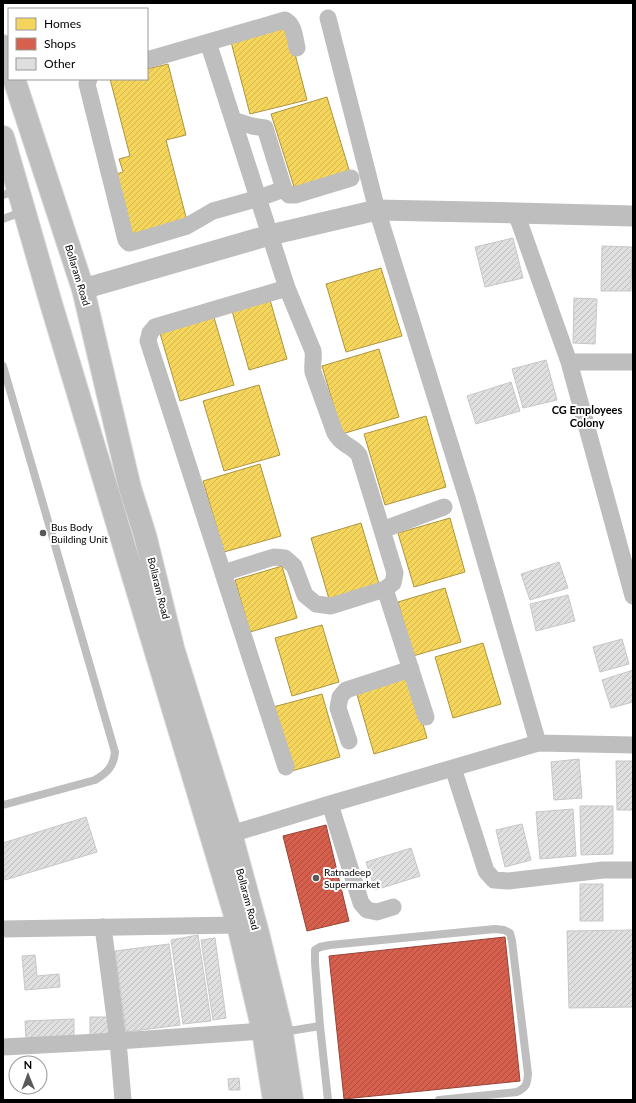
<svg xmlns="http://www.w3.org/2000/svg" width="636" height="1103" font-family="Lato,sans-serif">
<defs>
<pattern id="homes-hatch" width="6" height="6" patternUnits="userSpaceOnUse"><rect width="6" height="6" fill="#f6d55c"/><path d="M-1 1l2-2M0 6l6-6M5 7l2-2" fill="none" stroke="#d1b54e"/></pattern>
<pattern id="shops-hatch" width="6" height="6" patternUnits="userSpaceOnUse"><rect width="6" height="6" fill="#d6604d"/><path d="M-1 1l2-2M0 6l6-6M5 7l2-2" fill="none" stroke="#ab4d3e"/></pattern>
<pattern id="building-hatch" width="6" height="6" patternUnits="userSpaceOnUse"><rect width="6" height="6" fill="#dfdfdf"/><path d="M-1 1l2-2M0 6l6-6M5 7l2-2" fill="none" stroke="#bebebe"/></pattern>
</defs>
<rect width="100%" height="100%" fill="#fff"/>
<path fill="url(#homes-hatch)" stroke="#ac9540" d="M287,23L307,100L250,114L230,38Z
M168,64L186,135L166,140L187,221L132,235L116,174L123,172L119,159L130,156L110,79H147V69Z
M327,97L350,173L295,190L271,114Z
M381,268L402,336L346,352L326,284Z
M270,300L287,359L249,370L232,311Z
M213,314L234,385L180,401L159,330Z
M379,349L399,417L342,434L322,366Z
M259,385L280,455L224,471L203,401Z
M426,416L446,487L385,505L364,434Z
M260,464L281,536L224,552L203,481Z
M450,518L465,572L414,587L398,533Z
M361,523L379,584L329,599L311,538Z
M282,566L297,618L250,632L235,580Z
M445,588L461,642L413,656L398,602Z
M322,625L339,682L292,696L275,638Z
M483,643L501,704L453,718L435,657Z
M409,675L427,738L374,754L356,691Z
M322,694L340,757L292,771L273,707Z"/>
<path fill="url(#shops-hatch)" stroke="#964336" d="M326,825L349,921L307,931L283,836Z
M505,937L520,1081L344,1099L329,956Z"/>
<path fill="url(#building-hatch)" stroke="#c7c7c7" d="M513,238L523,278L485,287L475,247Z
M602,246L632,247L631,291H601Z
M574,298L597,299L595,344L573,343Z
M546,360L557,400L523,408L512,369Z
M511,382L520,411L476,424L467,396Z
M559,562L568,588L530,600L521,574Z
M568,595L575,621L536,631L530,604Z
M622,639L629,664L600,672L593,647Z
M633,670V702L611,708L602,680Z
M579,759L582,798L554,800L551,762Z
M616,761H633V810H617Z
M580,806H613V854L581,855Z
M573,809L576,856L540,859L536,812Z
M86,817L97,852L5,880L3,873V843Z
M522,824L531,860L505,867L496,830Z
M411,848L420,876L375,890L366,862Z
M580,884H603V921H580Z
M633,930V1007L569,1008L567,931Z
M198,935L211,1021L183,1024L171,940Z
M215,938L226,1018L213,1020L201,940Z
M169,944L180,1025L126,1032L115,951Z
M35,955L37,976L59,974L60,987L25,990L22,956Z
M90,1017H109V1036L90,1037Z
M74,1019V1037L26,1039L25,1021Z
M239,1078L240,1090H229L228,1079Z"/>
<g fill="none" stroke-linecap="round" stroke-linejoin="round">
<defs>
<path id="primary" d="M3,46L9,64
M14,79L83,289L130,488L145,535L173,648L231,834L258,933L281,1028L292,1100
M3,137L50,300L238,925L263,1031L274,1100"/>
</defs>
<use href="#primary" stroke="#dbdbdb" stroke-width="24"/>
<path stroke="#bebebe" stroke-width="8" d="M3,195L18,190
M3,219L24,211
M3,366L115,752C114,766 107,773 95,780L3,805
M283,1032L320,1026
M328,1100L320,1026L315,963V950L320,947L330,945L495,929L504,930L510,933L512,941L528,1074C527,1084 527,1087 517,1092L439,1100"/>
<path stroke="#bebebe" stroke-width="17" d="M328,18L377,210L467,498L538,743
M208,42L287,288L313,351C314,359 312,365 313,372L335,433C342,446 352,445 359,455L382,530
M147,60L285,20C294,24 295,39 297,48
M89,79L87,84L126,240L129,243L133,242L187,226L213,211L259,198L284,189
M233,120L252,126L265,128L284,189L289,195H295L351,178
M516,213L569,362L633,596
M287,288L155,327L150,333L148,341L223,573L274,557L285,558L294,566L305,595L316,604L331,606L385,589L393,583L395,573L382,530L444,507
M569,362H633
M223,573L286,767
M385,589L426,717
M349,741L338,708L340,697L346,690L411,669
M453,768L486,871L494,880L508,881L603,870H633
M330,804L361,903L367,910L377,912L393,907
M231,834L330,804L538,743L633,745
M103,927L118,1041L123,1100
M3,929L238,925
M3,1047L118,1041L263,1031"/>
<path stroke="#bebebe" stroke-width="21" d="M83,289L270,235L377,210L516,213L633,216"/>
<use href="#primary" stroke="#bebebe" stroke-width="22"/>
</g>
<g fill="#595959" stroke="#fff" stroke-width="1.5">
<circle cx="43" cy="533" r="4"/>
<circle cx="316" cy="878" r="4"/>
</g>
<g text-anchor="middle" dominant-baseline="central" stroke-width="4" stroke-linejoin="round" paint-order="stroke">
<g font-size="10" fill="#000" stroke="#fff">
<text transform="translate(78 275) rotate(73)">Bollaram Road</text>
<text transform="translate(159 588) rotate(76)">Bollaram Road</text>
<text transform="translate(248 899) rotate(75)">Bollaram Road</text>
</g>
<g font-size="10" fill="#000" stroke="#fff" text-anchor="start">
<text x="51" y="527">Bus Body<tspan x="51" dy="12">Building Unit</tspan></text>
<text x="324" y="872">Ratnadeep<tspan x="324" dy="12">Supermarket</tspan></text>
</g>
<g font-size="11" font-weight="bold" fill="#000" stroke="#fff">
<text x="587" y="409">CG Employees<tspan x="587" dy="13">Colony</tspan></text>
</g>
</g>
<rect width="636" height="1103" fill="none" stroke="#000000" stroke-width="8"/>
<rect x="8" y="8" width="140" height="72" fill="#ffffff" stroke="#999999"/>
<rect x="16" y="18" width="20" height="12" fill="#f6d55c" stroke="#999999"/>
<text x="44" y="28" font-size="12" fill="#000000">Homes</text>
<rect x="16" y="38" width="20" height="12" fill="#d6604d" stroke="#999999"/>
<text x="44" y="48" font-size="12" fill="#000000">Shops</text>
<rect x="16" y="58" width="20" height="12" fill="#dfdfdf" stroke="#999999"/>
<text x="44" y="68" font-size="12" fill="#000000">Other</text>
<g transform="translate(28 1075) rotate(359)"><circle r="19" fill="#ffffff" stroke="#999999"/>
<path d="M0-3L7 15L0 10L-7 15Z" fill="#595959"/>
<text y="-6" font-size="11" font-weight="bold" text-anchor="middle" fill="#000000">N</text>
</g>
</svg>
